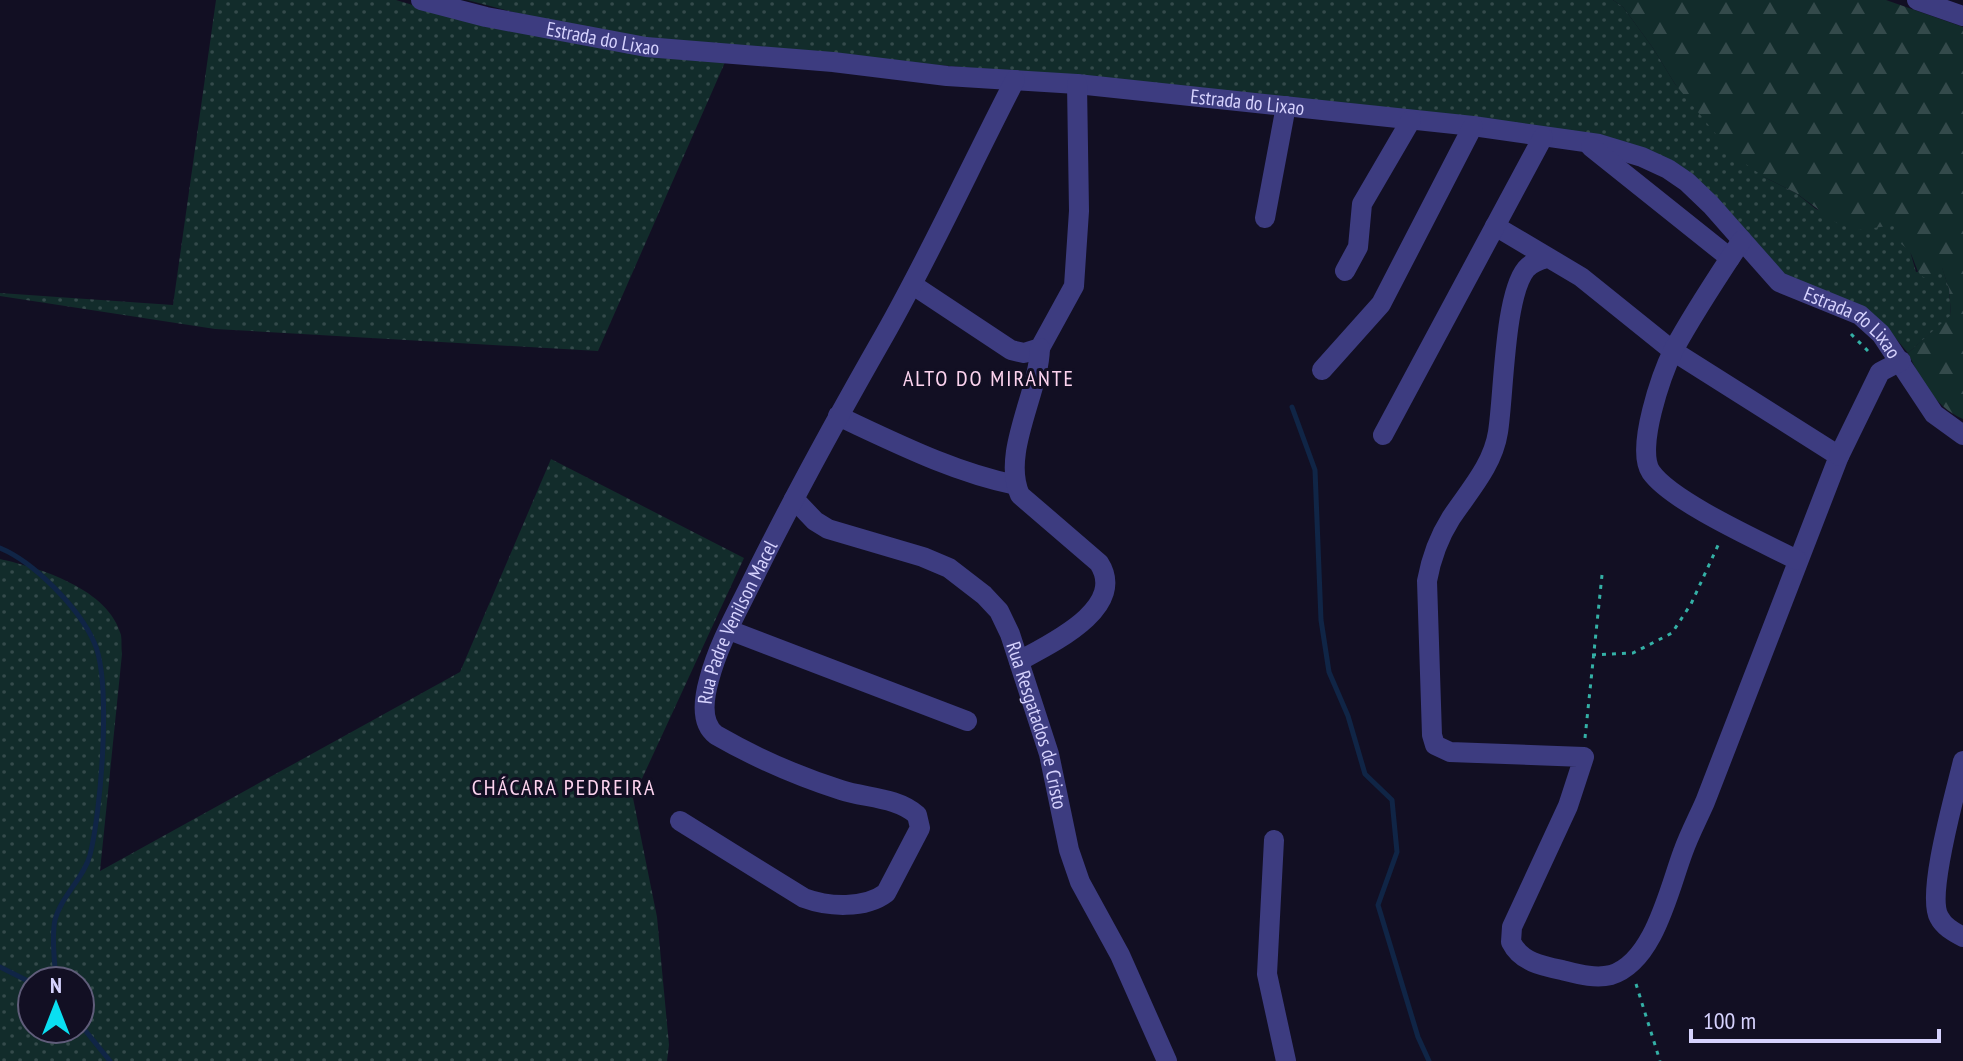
<svg xmlns="http://www.w3.org/2000/svg" width="1963" height="1061" font-family="'PT Sans Narrow',sans-serif">
<defs>
<pattern id="grass-dots" width="8" height="8" patternUnits="userSpaceOnUse" patternTransform="scale(2)"><rect width="8" height="8" fill="#122c2b"/><path d="M2 2h.1M6 6h.1" fill="none" stroke="#344a4b" stroke-width="1.8" stroke-linecap="round"/></pattern>
<pattern id="forest-firs" width="22" height="20" patternUnits="userSpaceOnUse" patternTransform="scale(2)"><rect width="22" height="20" fill="#122c2b"/><path d="M5 1l3.5 6h-7zM16 11l3.5 6h-7z" fill="#344a4b"/></pattern>
</defs>
<rect width="100%" height="100%" fill="#120f23"/>
<path fill="url(#grass-dots)" fill-rule="evenodd" d="M216,0H396L446,15L726,60L598,351L215,329L0,296V293L173,305Z
M467,0H1613L1623,7L1653,48L1675,84L1764,177L1796,193L1816,209L1880,226L1896,224L1910,251L1916,272L1942,267L1949,289L1951,316L1908,353L1893,335L1787,278L1646,151L1012,71L654,42L544,20Z
M551,459L744,558L633,798L657,917L669,1045L667,1061H0V559C40,568 109,589 121,635C122,641 121,648 122,654L100,871L460,672ZM32,981H80V1029H32Z"/>
<path fill="url(#forest-firs)" d="M1613,0H1886L1963,27V419C1934,406 1921,380 1908,353L1951,315L1949,289L1942,268L1934,281C1916,277 1918,269 1911,254C1907,247 1898,242 1891,237L1895,225L1859,230L1838,224L1796,193L1764,177L1733,155L1675,84L1653,48L1623,7Z"/>
<g fill="none" stroke-linecap="round" stroke-linejoin="round">
<path stroke="#102546" stroke-width="5" d="M1292,407L1315,470L1321,620L1329,672L1348,716L1365,774L1392,800L1397,852L1378,905L1418,1037L1429,1061
M0,548C34,562 79,608 94,642C112,681 101,812 90,855C84,878 61,896 55,920C51,938 55,962 56,981
M0,967L32,983
M80,1024L110,1061"/>
<path stroke="#34b0a6" stroke-width="3" stroke-dasharray="4 6" stroke-linecap="butt" d="M1851,334L1871,354
M1592,655L1633,653L1672,633L1691,604L1720,541
M1585,738L1602,575
M1636,984L1660,1061"/>
<g stroke="#3d3c80" stroke-width="20">
<path id="s1" d="M421,0L486,17L646,47L833,62L947,76L1077,84L1473,126L1599,144L1642,157L1668,169L1687,182L1711,205L1779,282L1860,315L1881,334L1934,414L1963,435"/>
<path d="M1917,0L1963,16"/>
<path d="M1591,147L1730,258"/>
<path d="M1265,218L1286,106"/>
<path d="M1495,226L1581,277L1673,351L1839,456L1705,802C1698,818 1689,835 1683,852C1669,889 1654,962 1611,975C1595,979 1578,974 1562,970C1542,966 1521,962 1511,942L1512,927L1568,806L1584,757L1450,752L1435,745L1432,735L1427,581C1431,559 1439,537 1451,518C1469,491 1493,465 1498,432C1504,394 1504,296 1526,269C1532,262 1539,260 1547,258"/>
<path d="M1742,240C1720,273 1693,314 1674,349C1662,373 1635,449 1651,472C1672,502 1762,542 1797,560"/>
<path d="M1345,271L1358,247L1362,204L1411,120"/>
<path d="M913,285L1011,350L1024,353L1040,348L1074,286L1079,211L1077,84"/>
<path d="M1322,370L1381,304L1473,126"/>
<path d="M838,416C896,443 953,472 1016,485"/>
<path d="M1383,435L1543,137"/>
<path d="M1839,456L1880,372L1901,361"/>
<path id="s2" d="M794,499L815,521L828,529L923,557L949,568L984,595L999,611L1010,634L1049,754L1069,850L1080,882L1120,955L1167,1061"/>
<path d="M729,630L967,721"/>
<path d="M1019,661C1050,644 1128,608 1099,563L1020,495C1001,453 1039,393 1040,348"/>
<path d="M1963,761C1956,791 1926,894 1939,917C1944,927 1954,932 1963,937"/>
<path id="s3" d="M680,821L804,898C828,907 865,909 886,893L920,828L917,815C897,797 865,798 841,790C797,776 756,758 716,735C700,723 704,698 709,680C719,641 741,605 758,569C798,489 841,411 885,334C932,251 971,165 1015,80"/>
<path d="M1274,840L1267,974L1286,1061"/>
</g>
</g>
<g text-anchor="middle" dominant-baseline="central" stroke-width="6" stroke-linejoin="round" paint-order="stroke">
<g font-size="20" fill="#d6d2fd" stroke="#120f23">
<text stroke="none"><textPath href="#s1" startOffset="186">Estrada do Lixao</textPath></text>
<text stroke="none"><textPath href="#s1" startOffset="834">Estrada do Lixao</textPath></text>
<text stroke="none"><textPath href="#s1" startOffset="1506">Estrada do Lixao</textPath></text>
<text stroke="none"><textPath href="#s3" startOffset="658">Rua Padre Venilson Macel</textPath></text>
<text stroke="none"><textPath href="#s2" startOffset="360">Rua Resgatados de Cristo</textPath></text>
</g>
<g font-size="22" letter-spacing="2" fill="#fdd4ef" stroke="#120f23">
<text x="989" y="378">ALTO DO MIRANTE</text>
<text x="564" y="787">CHÁCARA PEDREIRA</text>
</g>
</g>
<g transform="translate(56 1005)"><circle r="38" fill="#120f23" stroke="#605d7a" stroke-width="2"/>
<path d="M0-6L14 30L0 20L-14 30Z" fill="#0adff1"/>
<text y="-12" font-size="22" font-weight="bold" text-anchor="middle" fill="#d6d2fd">N</text>
</g>
<path d="M1691 1029v12h248v-12" fill="none" stroke="#d6d2fd" stroke-width="4"/>
<text x="1703" y="1029" font-size="24" fill="#d6d2fd" stroke="#120f23" stroke-width="6" paint-order="stroke">100 m</text>
</svg>
